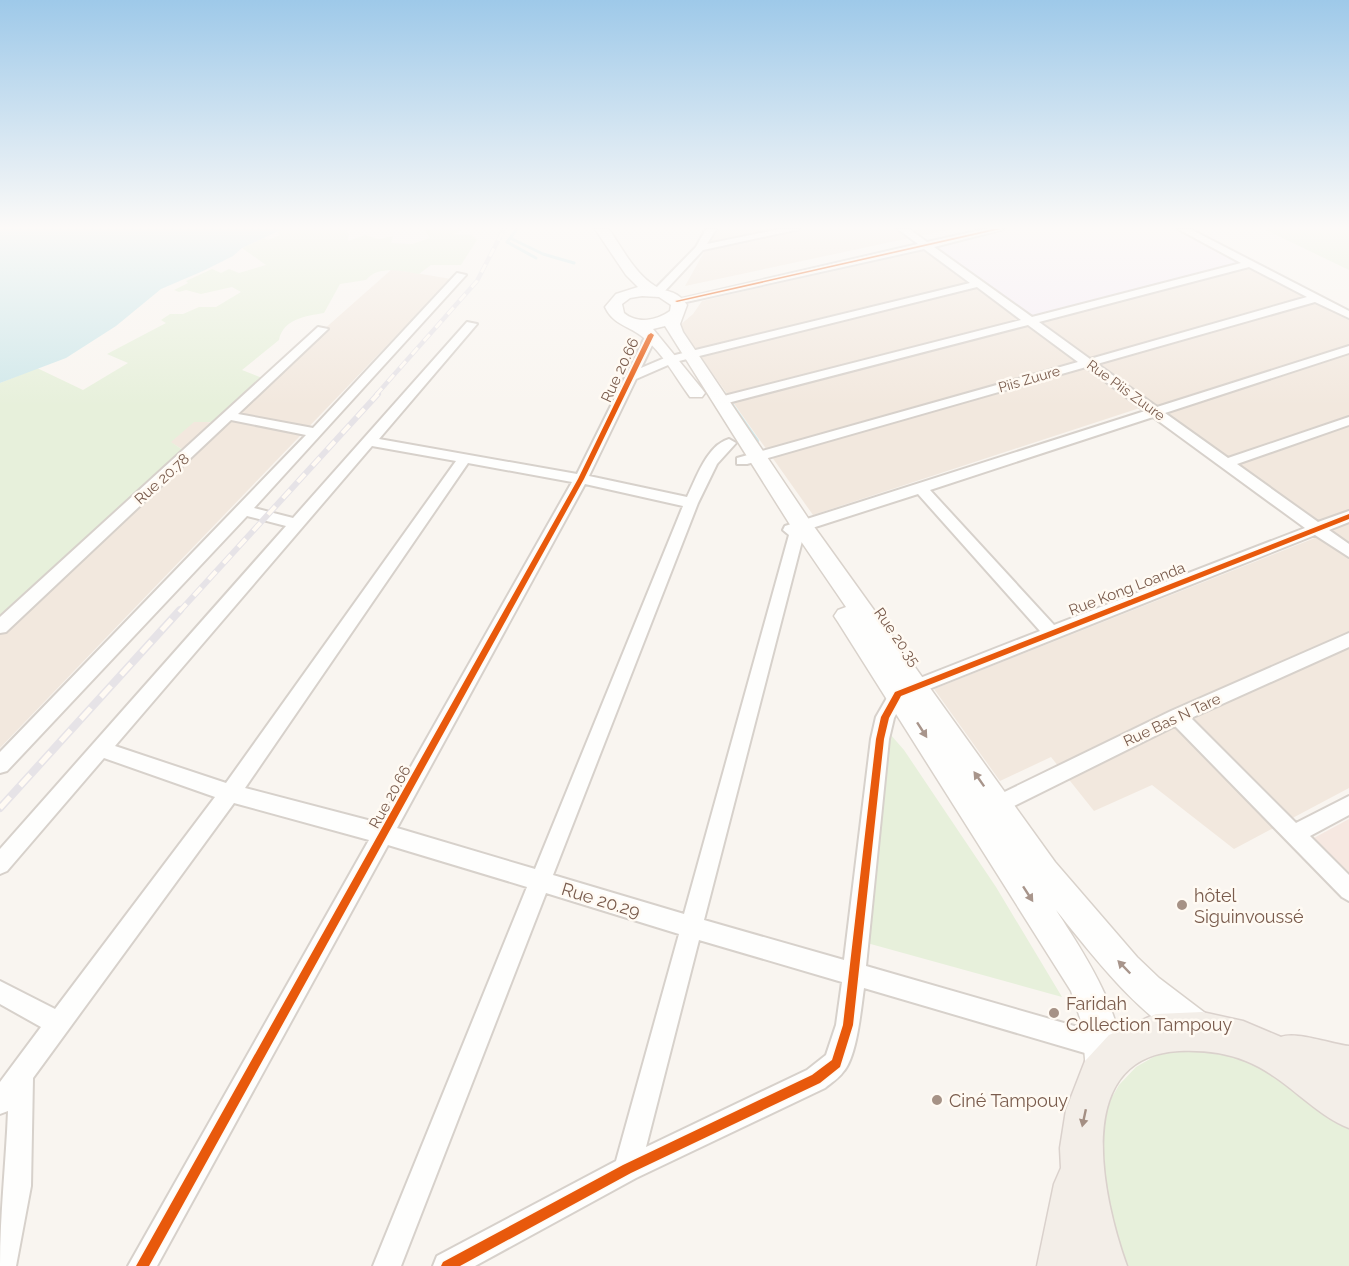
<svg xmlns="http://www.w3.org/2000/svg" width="1349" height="1266" font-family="Raleway,sans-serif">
<rect width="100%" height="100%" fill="#f9f5f0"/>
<path fill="#f2e8de" d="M717,229H952L685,286Z
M925,249L1029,323L1249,266L1349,318V788L1234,849L1152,785L1094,811L1051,757L1000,781L934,689L1330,532L1155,403L813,515L679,326L693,314L702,301Z
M392,269L451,279L0,748V631L192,455L170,442L194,421L218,423Z"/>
<path fill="#f6e8e1" d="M1349,819V875L1312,839Z"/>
<path fill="#f6eef6" d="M1008,229H1179L1242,262L1032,316L933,246Z"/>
<path fill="#e7f0db" d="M283,229H346L349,234L348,241L365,235L379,239L393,236L391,243L412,244L430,238L424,229H465L453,234L472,235L477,240L461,265H431L419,274C403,271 378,265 366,280L340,284L324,313C306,316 283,319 279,340L242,370L262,378L212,422H194L171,442L183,450L0,615V383L37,368L83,390L128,363L107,354L166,323L161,320L170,314H183L199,307H216L241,292L232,287L201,294L186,290L179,292L174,290L188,283L186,281L212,269L221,273L229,269L239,273L266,265L242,248L264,238L268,240L280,235L277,232Z
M1264,229H1349V270Z
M890,734L904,750L996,887L1062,997L867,943Z
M1188,1048L1243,1057L1336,1115L1349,1128V1266H1123L1098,1163L1107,1106L1119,1085L1136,1067L1157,1055Z"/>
<path fill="#d0e8ea" d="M0,229H283L242,248L233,256L203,271L161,289L116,326L66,358L0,383Z"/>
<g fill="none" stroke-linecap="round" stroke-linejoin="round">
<path stroke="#d0e8ea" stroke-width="3" d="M517,229L507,242L536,258
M510,238L543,254L574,263
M720,388L725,395"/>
<path stroke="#d0e8ea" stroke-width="4" d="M724,394L757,441"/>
<defs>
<path id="minor" d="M706,229H716L707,244L780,229H800L703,250L663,293H655V289L696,247Z
M898,229H909L927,242L986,229H1004L934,247L1032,317L1241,263L1178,229H1190L1349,311V318L1315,302L1097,364L1157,407L1349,346V353L1165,413L1228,458L1349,417V425L1237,464L1318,522L1349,511V522L1329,530L1349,544V557L1315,535L904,699L894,718L889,739L866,966L1102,1034L1110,1038L1114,1046L1110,1054L1102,1058L864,988C861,1008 857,1057 843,1072C839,1078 831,1083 825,1088L636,1178L475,1266H433L437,1256L616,1161L679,934L546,893L401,1266H373L527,887L388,845L157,1266H128L369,840L234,803L33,1078L31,1186L16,1266H0C0,1214 6,1163 8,1111L0,1114V1082L41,1027L0,1004V981L55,1009L215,797L104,758L7,871L0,874V849L286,526L247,516L7,771L0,773V752L306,435L231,420L6,632L0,633V617L318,327L328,329L238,414L313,428L457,273L466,275L254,508L293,518L467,322L477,324L379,439L577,474L647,333L657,335L641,368L667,357L970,283L924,249L677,304L672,301L918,244ZM1249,267L1307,297L1090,359L1039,322ZM977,287L1021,320L716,398L714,401L720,405L1028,325L1078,362L737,458V464H747L1086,367L1145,411L785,526L783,530L789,535L684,914L553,875L698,503L717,464L736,443L729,439C707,445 696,479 687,497L589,476L636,379L675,362ZM1153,417L1305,528L1054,625L930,490ZM372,446L456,461L226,783L115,746ZM468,463L572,482L379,823L245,788ZM585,484L683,506L535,869L397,828ZM918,494L1040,631L892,689L876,717L871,739L844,960L704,920L802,541L813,538L815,534L809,529ZM699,940L842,982L836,1025L826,1055L807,1070L646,1147Z
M1349,633V647L1191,718L1296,823L1349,796V815L1310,836L1349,875V901L1342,897L1175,726L1004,811L997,814L990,811L987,805L990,799L1171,711Z"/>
<path id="secondary" d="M595,229H609C622,248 635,274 655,286C668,294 675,288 687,305L680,324L683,332L810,521L1055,862L1137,957L1159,978L1213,1019L1218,1031L1213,1043L1201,1048C1145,1025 1094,957 1056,910C1083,952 1138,1032 1116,1083L1104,1089L1092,1083L1086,1071L1082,1024L1071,991L838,622L834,616L838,610L846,607L794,531L665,326L653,329L702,389L705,393L702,397H690C676,378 662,352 644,338C629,325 614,326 605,307L616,294L638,287L626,275ZM642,296L659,297L671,305L670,311C656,321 637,324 624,313L622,304L630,298Z"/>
<path id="primary" d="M1202,1012L1243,1021L1281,1037C1296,1031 1331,1044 1349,1046V1128C1313,1114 1286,1077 1246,1061C1224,1052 1202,1050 1179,1051C1070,1057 1103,1199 1127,1266H1037L1054,1184L1061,1168L1060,1148L1066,1110L1085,1061L1109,1035L1142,1020L1156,1014Z"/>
</defs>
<use href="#minor" stroke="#d7d1cb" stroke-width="4"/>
<use href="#secondary" stroke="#d9d2cb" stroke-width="3"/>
<use href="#primary" stroke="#dad1cc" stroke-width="3"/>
<use href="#minor" fill="#fefefd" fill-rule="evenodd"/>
<use href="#secondary" fill="#fefefd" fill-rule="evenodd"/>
<use href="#primary" fill="#f3eee8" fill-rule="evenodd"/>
<defs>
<path id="rail-far2" d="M376,395L477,281L504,229"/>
<path id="rail-far1" d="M179,612L378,394"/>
<path id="rail" d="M0,808L180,610"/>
</defs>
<use href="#rail-far2" stroke="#e6e3e7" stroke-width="4.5"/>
<use href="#rail-far1" stroke="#e6e3e7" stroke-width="6"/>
<use href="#rail" stroke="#e6e3e7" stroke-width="8"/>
<use href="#rail-far2" stroke="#fffaf3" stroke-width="3" stroke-dasharray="9" stroke-linecap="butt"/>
<use href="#rail-far1" stroke="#fffaf3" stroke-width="4" stroke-dasharray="11" stroke-linecap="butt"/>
<use href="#rail" stroke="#fffaf3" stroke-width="5" stroke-dasharray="15" stroke-linecap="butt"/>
<defs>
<path id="cycleway" d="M993,229H1001L677,302L675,301Z
M651,333L654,335L584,479L149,1266H136L578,479L648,335Z
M1349,514V519L901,696L889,718L884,739L853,1025L840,1067L820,1083L631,1173L460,1266H441L443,1262L623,1165L812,1075L832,1060L843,1025L876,739L881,717L895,692Z"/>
</defs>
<use href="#cycleway" stroke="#fffaf3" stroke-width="3"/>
<use href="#cycleway" fill="#e8590c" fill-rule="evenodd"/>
</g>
<defs><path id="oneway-solid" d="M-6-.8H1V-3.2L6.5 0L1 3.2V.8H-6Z" transform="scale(1.5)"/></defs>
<g fill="#a8958b">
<use href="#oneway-solid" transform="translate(922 730) rotate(57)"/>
<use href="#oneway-solid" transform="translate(979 779) rotate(-125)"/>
<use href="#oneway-solid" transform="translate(1028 894) rotate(57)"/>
<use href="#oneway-solid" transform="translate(1124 967) rotate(-134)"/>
</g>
<use fill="#a48f83" href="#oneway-solid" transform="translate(1084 1118) rotate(102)"/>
<linearGradient id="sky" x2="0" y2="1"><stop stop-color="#9ec9e9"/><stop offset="0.56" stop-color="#fcfaf8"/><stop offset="1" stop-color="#fcfaf8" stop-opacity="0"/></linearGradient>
<rect width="1349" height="406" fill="url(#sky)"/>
<g fill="#a69286" stroke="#fffaf3" stroke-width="2">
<circle cx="1182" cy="905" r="6"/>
<circle cx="1054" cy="1013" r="6"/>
<circle cx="937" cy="1100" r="6"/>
</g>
<g text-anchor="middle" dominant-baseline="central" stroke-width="5" stroke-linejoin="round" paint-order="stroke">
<g font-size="14" fill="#7a5c4d" stroke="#fffaf3">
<text transform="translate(1029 379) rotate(-16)">Piis Zuure</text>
<text transform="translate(1126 390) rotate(36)">Rue Piis Zuure</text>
</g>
<g font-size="15" fill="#7a5c4d" stroke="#fffaf3">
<text transform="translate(620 370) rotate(-65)">Rue 20.66</text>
<text transform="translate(162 479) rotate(-42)">Rue 20.78</text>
<text transform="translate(1127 589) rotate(-21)">Rue Kong Loanda</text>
<text transform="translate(897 637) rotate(55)">Rue 20.35</text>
<text transform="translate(1172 720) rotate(-25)">Rue Bas N Tare</text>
<text transform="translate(390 797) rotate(-61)">Rue 20.66</text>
</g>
<g font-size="18" fill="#7a5c4d" stroke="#fffaf3" text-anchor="start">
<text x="1194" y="895">hôtel<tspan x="1194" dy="21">Siguinvoussé</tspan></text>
<text x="1066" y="1003">Faridah<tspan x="1066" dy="21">Collection Tampouy</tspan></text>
<text x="949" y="1100">Ciné Tampouy</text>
</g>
<g font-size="18" fill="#7a5c4d" stroke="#fffaf3">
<text transform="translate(601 900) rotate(17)">Rue 20.29</text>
</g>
</g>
</svg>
